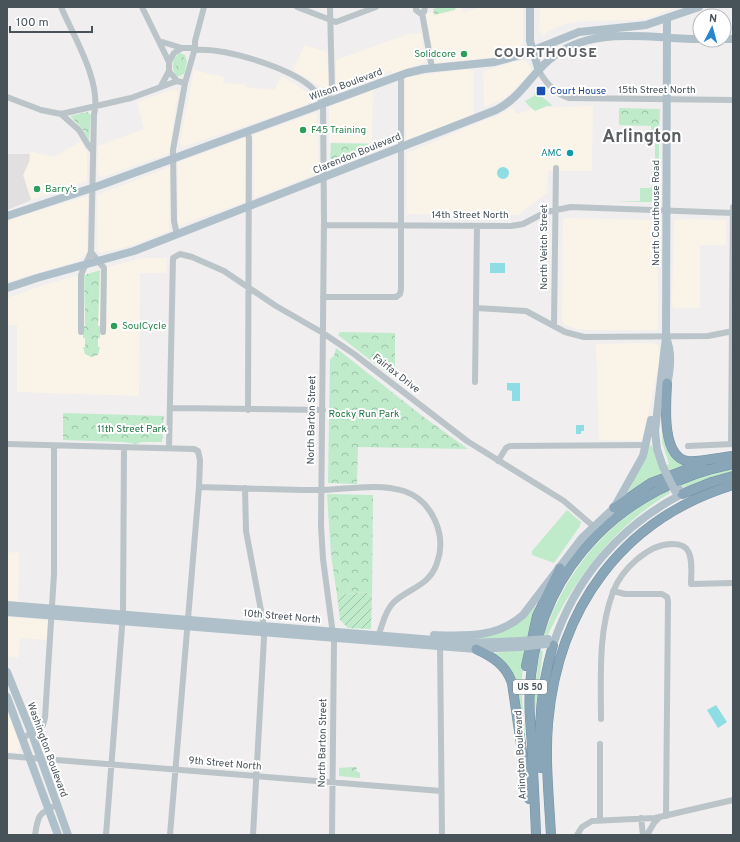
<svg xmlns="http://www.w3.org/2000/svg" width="740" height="842" font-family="Overpass,sans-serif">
<defs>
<pattern id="forest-crowns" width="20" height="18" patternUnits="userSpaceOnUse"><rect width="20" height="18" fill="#bfebcb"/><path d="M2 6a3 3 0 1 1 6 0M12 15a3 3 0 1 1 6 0" fill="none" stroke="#9dc1a8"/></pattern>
<pattern id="garden-furrows" width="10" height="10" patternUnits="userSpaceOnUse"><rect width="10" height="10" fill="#bfebcb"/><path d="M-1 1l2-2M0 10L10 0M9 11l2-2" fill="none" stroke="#9dc1a8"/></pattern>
</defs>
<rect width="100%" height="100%" fill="#f0eeee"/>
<path fill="#faf3e8" d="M461,7L464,12L483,7H523V46L496,57L435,63L426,15L428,13Z
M540,7H678L645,19L636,20L585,21L565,24L550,30L543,36L539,31Z
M421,33L425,62L392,74L391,70L338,90L336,85V60L408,34Z
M305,45L327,52L330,89L321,87L293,70Z
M522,60L527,62L532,71L506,98L484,107L483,75L484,71Z
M468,69L474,71L473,116L406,140V77Z
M194,70L224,77L223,83L245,84V87L274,90L282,76L309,93L313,100L307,105L182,147L180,141Z
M174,89L178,92L169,153L103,177H101L98,173V146L144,129L137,102Z
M373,90L372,143L329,142V107Z
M593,106L592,171H548L547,193L518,215L407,214V153L478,123L490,118H494L513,107L516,114L537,108Z
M317,112L319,173L254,198L253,135Z
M245,138V202L178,226V162Z
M81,141L87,153V181L31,200L23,175L29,162L30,151L54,157Z
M170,167L169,231L133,245L101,253L98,251L97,195Z
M88,196L87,252L78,261L7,282V222L21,216Z
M564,218L658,220V330H595L577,329L564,324L562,320L563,219Z
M692,219L726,220V245H700V308H674L672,304L674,225L675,220Z
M141,258H167L166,273H140L139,396L17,392V325H7V298L47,284Z
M653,343L658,345L659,347V365L642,441L599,440L596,344Z
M7,552L19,553L18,602L7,601Z
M7,617L48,620L47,640L20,638L18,658L7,656Z
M7,711L20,744L18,753L7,751Z"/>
<path fill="#e1dfdf" d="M7,154H30L29,162L23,175L31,200L7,210Z"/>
<path fill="#bfebcb" d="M180,53L185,55L187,62L184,74L177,77C171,69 171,59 180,53Z
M535,91H538C541,99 549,100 552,106H547L535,111L529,106L525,101L534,96Z
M655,136L659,137V160H655Z
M655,165H659L657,202H612L640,201V188H650L655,184Z
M663,409L666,441L688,464L658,475L628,493L649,445L652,446L661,468L669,464L662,442Z
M733,469V473L695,485L680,487L679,485L714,473Z
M669,489L670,493C615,526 575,577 548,635L544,636C565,570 608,521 669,489Z
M567,510L581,522L580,526L554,563L532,555V551Z
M536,605L527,637L521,685L528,769L518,693L494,655L495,653L520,650L493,641L451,639L476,638L525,617Z
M540,650L543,651L535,714L534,694Z"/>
<path fill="url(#forest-crowns)" d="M438,7H456L455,10L434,15L433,9Z
M180,55H183L185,61L184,67L180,68L183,73L179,74L175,64L180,60Z
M619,108L660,109L659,130H651V126L619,125Z
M87,112L91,115L89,141L82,128L70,116Z
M331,143L383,144L385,145L333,165L330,162Z
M100,270L98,326H100V338H98V347H100L98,355L91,357L85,354L83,347H85V338H83V326H85L84,275Z
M340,332L395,333V375L391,376L338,335Z
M336,348L421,415L468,449L358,447L357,484L328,483L330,359L334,356Z
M63,413L164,416L162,442H142L136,444L123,442L63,440Z
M327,494L373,495L372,596L366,592L337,595L331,555Z
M353,767H357L356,771L360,773V778L339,776V768Z"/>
<path fill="url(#garden-furrows)" d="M366,592L372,596L371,629L348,628L340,620L337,595Z"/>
<path fill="#8fdde4" d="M497 173a6 6 0 1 1 12 0a6 6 0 1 1-12 0Z
M490,263H505V273H490Z
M507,383H520V401H512V391L507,390Z
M576,425H584V431H581V434H576Z
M716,705L727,722L718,728L707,710Z"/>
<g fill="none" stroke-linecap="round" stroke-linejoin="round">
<defs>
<path id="highway" d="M667,383C666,403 661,456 687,461C697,463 721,457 733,456
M682,494L712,482L733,476
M614,508L651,483L701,464
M476,649C493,657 506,665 512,683L529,799
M526,666L537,616L560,568
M541,768C538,723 541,688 553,645
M536,835C535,805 533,775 532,745C530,721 528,698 531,675C543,564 626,485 733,464
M551,835C549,798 545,760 548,723C558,608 622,519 733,485"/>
</defs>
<use href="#highway" stroke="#7491a4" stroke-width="10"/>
<path stroke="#bac4c9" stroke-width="6" d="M61,7C74,37 102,82 94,115L91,252L81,275V332
M142,7L169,62
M297,7L336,22L376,7
M330,7L332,91L323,104L324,220L321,526L323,559L334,642L332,835
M416,7V10L420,13L424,12L425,7
M422,13L432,68
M159,41L182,48
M195,48V41L204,7
M194,50C224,47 287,67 310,86C316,91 319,98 323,104
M539,71C546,83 555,94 569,98L733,100
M161,86L169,71V62L174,53L182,48H195L185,83L177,81L169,71
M7,97L41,110L61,114L131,98L177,81
M61,114L79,130L88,145L93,151
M247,132L249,138L248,410
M324,225L511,226L523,224L546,212L571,207L733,213
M177,235L174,221L173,150L185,83
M91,252L104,268L103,332
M323,297H396L400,294L401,289V75
M476,308L526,311L565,332L584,337L708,336L733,331
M554,326L556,168
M475,382L477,226
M171,408L323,410
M7,444L194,449L198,451L200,460L199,487L170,835
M731,444L733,207
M688,446L733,444
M169,448L173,258L180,254L192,257L224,271L276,306L323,333L354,354L467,441L564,501L593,526
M498,461L506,448L510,446L646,445
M199,487C240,488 281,490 323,490C349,489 378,483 404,491C433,501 447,536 437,563C429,587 408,588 393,603C383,614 383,626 377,638
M245,488L246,531L263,621L264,638L253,835
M613,591L625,594H662L667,597L668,601L666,816
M440,643L442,835
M601,719C601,676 598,632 613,592C621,570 648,544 672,544C678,544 685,545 688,551C693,559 691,574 691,584L733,583
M23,738L43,725L45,718L54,574V446
M7,756L441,791
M641,818L643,835
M600,820V744
M35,835C38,816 38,813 57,805
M106,835L123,614L124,447
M577,835L582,827L592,821L655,818L733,800
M647,835L654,823L660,817"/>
<path stroke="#afc0ca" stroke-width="8" d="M530,7V41L539,71
M724,39H733
M7,216L101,185L407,73L424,69L495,62L524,54L579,32L646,25L699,7
M7,288L37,278L134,251L496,110C519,99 530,76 549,60C591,24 650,39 700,39
M666,389C670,373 673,353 666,338
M663,467L657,449L655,431L666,337L667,18
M7,605L471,643L520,641
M7,612L476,649L519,647
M434,635C466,636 497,638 523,615L582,538L614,508L643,456L651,420
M547,644L553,645C575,578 620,526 682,494L679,489
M7,672L32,734L68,835
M7,697L58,835"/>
<use href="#highway" stroke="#89a6b9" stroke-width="9"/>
<path stroke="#afc0ca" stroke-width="8" d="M663,467L675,491
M520,641L548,639
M519,647L546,644"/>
</g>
<g fill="#2e9e5b" stroke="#fff" stroke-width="1.5">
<circle cx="464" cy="54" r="4"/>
<circle cx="303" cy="130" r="4"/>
<circle cx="37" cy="189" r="4"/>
<circle cx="114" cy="326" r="4"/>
</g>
<rect fill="#1a4fb4" stroke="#fff" stroke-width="1.5" x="536" y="86" width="10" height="10" rx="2"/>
<circle fill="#0f9aa8" stroke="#fff" stroke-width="1.5" cx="570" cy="153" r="4"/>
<g text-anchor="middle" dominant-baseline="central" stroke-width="4" stroke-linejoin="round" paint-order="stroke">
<rect fill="#fff" stroke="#7e878b" stroke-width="1" x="513" y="680" width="34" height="14" rx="3"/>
<g font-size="9" font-weight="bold" fill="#475359">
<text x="530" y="687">US 50</text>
</g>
<g font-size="10" fill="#27864d" stroke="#fff" text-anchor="start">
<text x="456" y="54" text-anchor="end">Solidcore</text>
<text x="311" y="130">F45 Training</text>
<text x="45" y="189">Barry's</text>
<text x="122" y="326">SoulCycle</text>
</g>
<g font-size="10" fill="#475359" stroke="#fff">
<text transform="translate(346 85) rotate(-20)">Wilson Boulevard</text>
<text x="657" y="90">15th Street North</text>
<text transform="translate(357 154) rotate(-22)">Clarendon Boulevard</text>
<text transform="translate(656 213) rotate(-90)">North Courthouse Road</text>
<text x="470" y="215">14th Street North</text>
<text transform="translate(544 247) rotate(-90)">North Veitch Street</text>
<text transform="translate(396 374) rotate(38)">Fairfax Drive</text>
<text transform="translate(312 420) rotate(-89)">North Barton Street</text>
<text transform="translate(282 617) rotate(5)">10th Street North</text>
<text transform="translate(323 743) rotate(-89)">North Barton Street</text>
<text transform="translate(47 750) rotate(70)">Washington Boulevard</text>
<text transform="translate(521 755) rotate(-93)">Arlington Boulevard</text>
<text transform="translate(225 764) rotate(5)">9th Street North</text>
</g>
<g font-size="10" fill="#164399" stroke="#fff" text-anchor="start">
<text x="550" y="91">Court House</text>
</g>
<g font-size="10" fill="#0d838f" stroke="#fff" text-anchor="end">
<text x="562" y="153">AMC</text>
</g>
<g font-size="10" fill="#1e753f" stroke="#fff">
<text x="364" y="414">Rocky Run Park</text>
<text x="132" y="429">11th Street Park</text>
</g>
<g font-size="14" font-weight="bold" letter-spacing="1" fill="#5b5f62" stroke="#fff">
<text x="546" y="53">COURTHOUSE</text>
</g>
<g font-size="18" font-weight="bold" fill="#5b5f62" stroke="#fff">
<text x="642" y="137">Arlington</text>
</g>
</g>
<rect width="740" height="842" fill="none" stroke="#475359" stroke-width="16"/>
<g transform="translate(712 28) rotate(6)"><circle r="19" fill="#ffffff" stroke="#b5babd"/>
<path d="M0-3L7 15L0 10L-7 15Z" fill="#2785d1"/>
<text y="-6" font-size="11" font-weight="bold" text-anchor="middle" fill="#475359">N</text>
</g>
<path d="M10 26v6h82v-6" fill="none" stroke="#475359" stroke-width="2"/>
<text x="16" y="26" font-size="12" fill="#475359" stroke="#ffffff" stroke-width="3" paint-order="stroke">100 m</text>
</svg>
